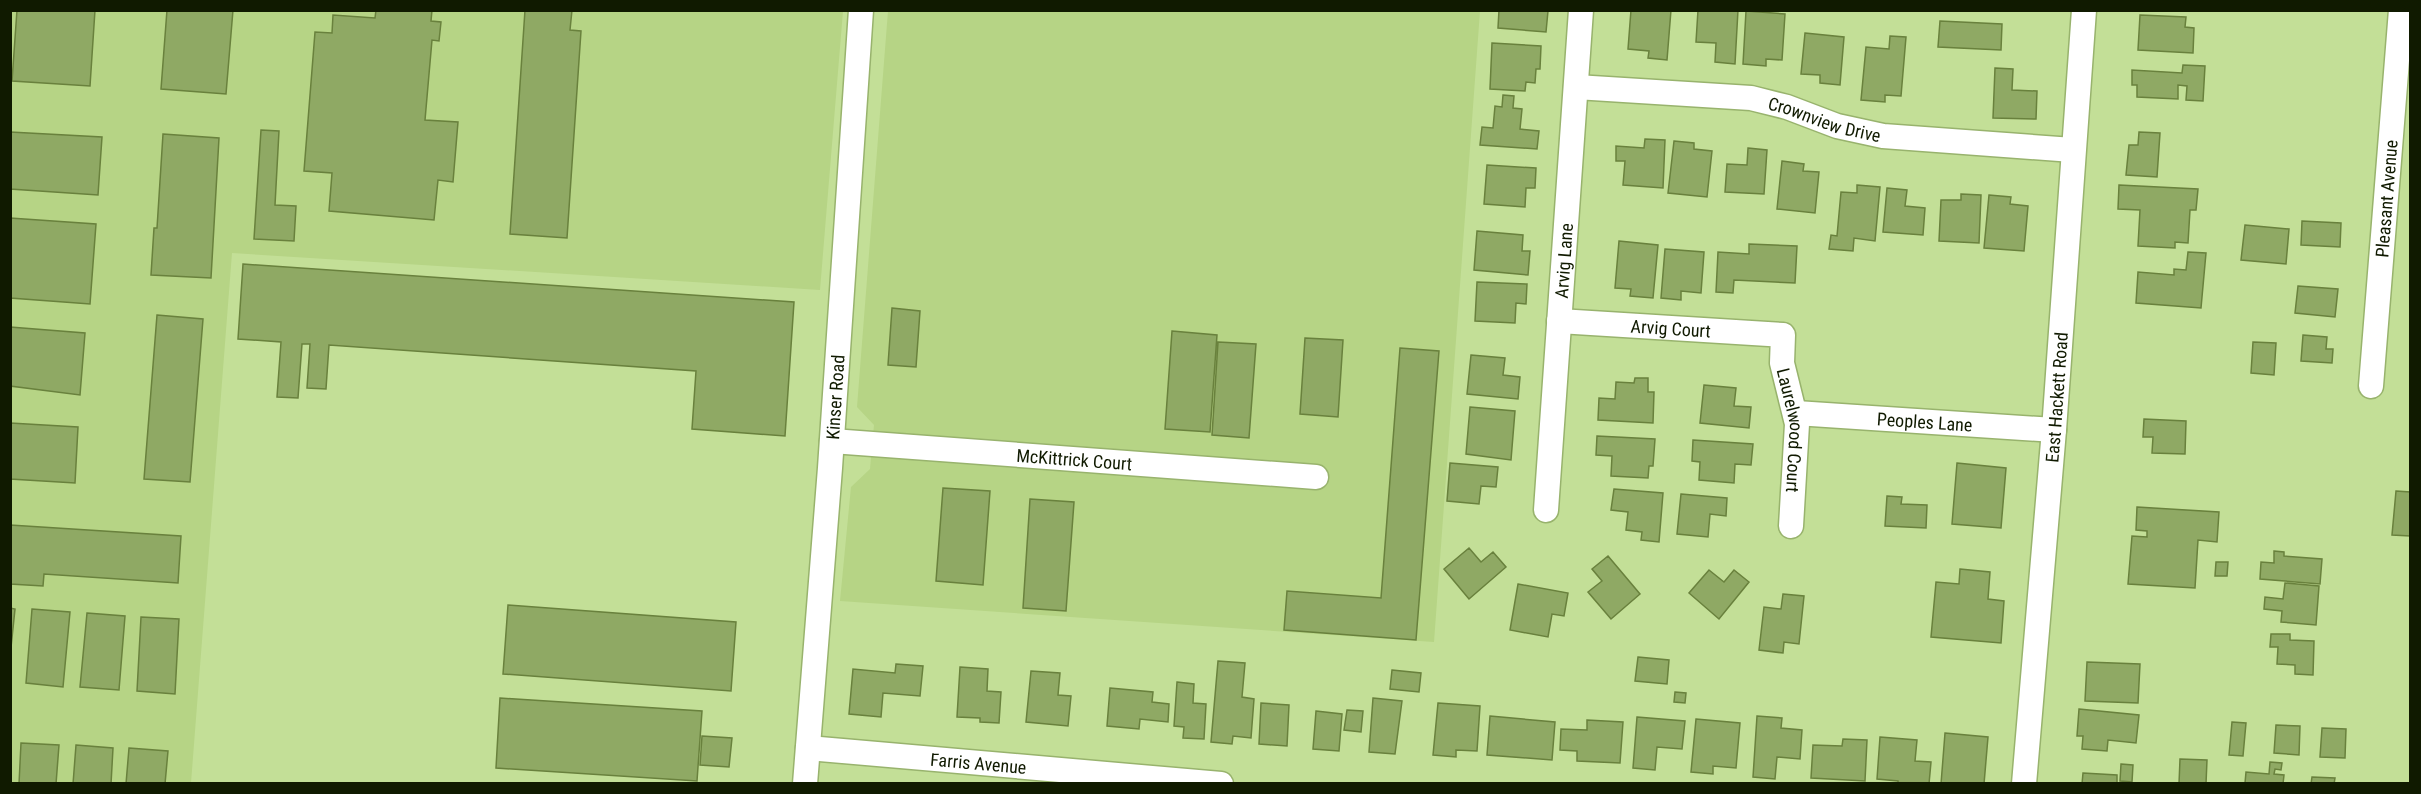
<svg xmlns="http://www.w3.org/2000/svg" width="2421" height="794" font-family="'Roboto Condensed',sans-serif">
<rect width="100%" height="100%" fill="#c3df97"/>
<path fill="#b6d485" d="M10,11H843L820,290L232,253L191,783H11Z
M888,11H1480L1434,642L840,601L851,487L870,469L874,425L857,407Z"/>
<path fill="#8fa964" stroke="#69813d" stroke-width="1.5" d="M17,10H95L90,86L12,81Z
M167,10H233L226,94L161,89Z
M376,10H432L431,21L441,22L439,41L432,40L425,120L458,122L453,182L438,180L434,220L329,211L332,173L304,171L315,32L332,33L333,15L375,18Z
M525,10H572L570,30L581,31L567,238L510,234Z
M1499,10L1548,11L1546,32L1498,28Z
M1631,10H1671L1667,60L1648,58L1649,51L1628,49Z
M1698,10H1738L1735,64L1715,62L1716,43L1696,42Z
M1746,11L1785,14L1782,60L1766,59V66L1743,64Z
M2140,15L2186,17L2185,27L2194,28L2193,53L2138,50Z
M1940,21L2002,24L2001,50L1938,47Z
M1805,33L1844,37L1840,85L1820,83V75L1801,74Z
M1890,36L1906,37L1901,96L1885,95V102L1861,100L1866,47L1889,49Z
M1492,43L1541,46L1540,69H1536L1535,83L1526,82L1525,91L1490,89Z
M2183,65L2205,66L2203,101L2186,100L2187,86L2178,85V99L2137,97V85H2132V70L2182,73Z
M1995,68L2013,69L2012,90L2037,91L2036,119L1993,118Z
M1503,95L1514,96L1513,108L1522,109L1520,129L1539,131L1537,149L1480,145L1482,127L1493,128L1495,106L1502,107Z
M261,130L279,131L275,205L296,206L294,241L254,239Z
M10,132L102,137L98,195L10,189Z
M2139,132L2160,133L2157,177L2126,175L2129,145H2138Z
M163,134L219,138L211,278L151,275L154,228H157Z
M1645,139L1665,140L1663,188L1623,185L1625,161H1616V146L1644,148Z
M1674,141L1694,143V149L1712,151L1707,197L1668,193Z
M1748,148L1767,150L1764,194L1725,192L1727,164L1747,165Z
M1782,161L1804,164L1803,171L1819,172L1815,213L1777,209Z
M1487,165L1536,168L1535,188H1526L1525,207L1484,204Z
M1857,185L1880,187L1875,241L1854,238L1853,251L1829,249L1831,235L1837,236L1841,192L1857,193Z
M2119,185L2198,189L2196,210H2190L2188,243L2175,242V248L2138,246L2140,210L2118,209Z
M1887,188L1907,190L1905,206L1925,208L1923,235L1883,232Z
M1961,194L1981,195L1979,243L1939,241L1941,200H1961Z
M1989,195L2011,197L2010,204L2028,206L2024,251L1984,248Z
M10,218L96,224L90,304L10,298Z
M2302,221L2341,223L2340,247L2301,245Z
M2245,225L2289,229L2286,264L2241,260Z
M1477,231L1523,235L1522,251H1530L1528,275L1474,270Z
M1619,241L1658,245L1653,298L1630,296L1631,289L1615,288Z
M1749,244L1797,246L1795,283L1734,280L1733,293L1716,292L1718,252L1749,254Z
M1665,249L1704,252L1701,293L1681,291V300L1661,298Z
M2188,252L2206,253L2201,308L2136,303L2138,272L2174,275V269L2186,270Z
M243,264L794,302L785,436L692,429L696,371L329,345L326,389L307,388L310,344H302L298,398L277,397L281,342L238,339Z
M1477,282L1527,284L1526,304L1516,303L1515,323L1475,321Z
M2298,286L2338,289L2335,317L2295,313Z
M892,308L920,311L916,367L888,365Z
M157,315L203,319L190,482L144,479Z
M10,327L85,333L80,395L10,386Z
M1172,331L1217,335L1210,432L1165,429Z
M2303,335L2327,337L2326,349H2333L2332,363L2301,361Z
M1305,338L1343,340L1338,417L1300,414Z
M1218,342L1256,344L1249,438L1212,435Z
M2253,342L2276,343L2274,375L2251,373Z
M1400,348L1439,351L1416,640L1284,630L1287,591L1381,598Z
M1471,355L1505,358L1503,375L1520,377L1518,399L1467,394Z
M1635,378H1648V392H1654L1653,423L1598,420L1599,398L1615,399L1616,382L1634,383Z
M1704,385L1736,388L1734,406L1751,407L1749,428L1700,423Z
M1470,407L1515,411L1511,460L1466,454Z
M2144,419L2186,421L2185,454L2152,453L2153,437H2143Z
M10,423L78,427L75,483L10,479Z
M1597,436L1655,439L1653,466H1649L1648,478L1611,476L1612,456L1596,455Z
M1693,440L1753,444L1751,465L1735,464L1734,483L1699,480L1700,462L1692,461Z
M1450,463L1498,467L1496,487L1481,486L1479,504L1447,501Z
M1957,463L2006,468L2001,528L1952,524Z
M943,488L990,491L983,585L936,581Z
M1614,489L1663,493L1659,542L1641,540L1642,532L1626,530L1628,512L1611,510Z
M2396,491L2410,492V536L2392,535Z
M1681,494L1727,498L1726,516L1710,514L1708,537L1677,534Z
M1887,496L1902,497L1901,504L1927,505L1926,528L1885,526Z
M1030,499L1074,502L1066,611L1023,608Z
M2137,507L2219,512L2217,542L2198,540L2195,588L2128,584L2132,536L2147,537V531L2136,530Z
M10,525L181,536L178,583L44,574L43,586L10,584Z
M1469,548L1481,562L1493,552L1506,567L1469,599L1444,569Z
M2274,551L2284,552V556L2322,559L2320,584L2260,579L2261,562L2274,563Z
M1608,556L1640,594L1611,619L1588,592L1602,581L1592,569Z
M2216,562H2228L2227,576H2215Z
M1960,569L1990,572L1988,599L2004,601L2001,643L1931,637L1936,582L1959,584Z
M1709,570L1724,582L1734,570L1749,582L1719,619L1689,593Z
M2285,583L2319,586L2316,625L2281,622L2282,611L2264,609L2265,597L2283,599Z
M1518,584L1568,593L1564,616L1552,614L1548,637L1510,630Z
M1783,594L1804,596L1799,644L1784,642L1783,653L1759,650L1764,607L1781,609Z
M508,605L736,622L731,691L503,674Z
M10,608L15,609L10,657Z
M32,609L70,612L63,687L26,683Z
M87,613L125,616L119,690L80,687Z
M141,617L179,619L175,694L137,691Z
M2271,634H2290V640L2314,641L2313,675L2295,674V665L2277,664L2278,647H2270Z
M1638,657L1669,660L1667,684L1635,681Z
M1218,661L1245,663L1242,697L1254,699L1251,738L1233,736L1232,744L1211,742Z
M2087,662L2140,664L2138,703L2085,701Z
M896,664L923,666L920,696L883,693L881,717L849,714L853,669L895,673Z
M960,667L988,669L987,691L1001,692L999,723L980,722V718L957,717Z
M1392,670L1421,673L1419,692L1390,689Z
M1031,671L1060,673L1058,695L1071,696L1068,726L1026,722Z
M1177,682L1194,684L1193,703L1206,704L1204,739L1183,738L1184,727L1174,726Z
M1110,688L1153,692L1152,702L1169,704L1168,722L1140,719L1139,729L1107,726Z
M1675,692L1686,693L1685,703L1674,702Z
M500,698L702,711L697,781L496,768Z
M1373,698L1402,701L1395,754L1369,752Z
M1261,703L1289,705L1287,746L1259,744Z
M1438,703L1480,706L1477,751L1456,750V757L1433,755Z
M2079,709L2139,715L2136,743L2108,740L2107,751L2082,749L2083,736H2077Z
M1347,710L1363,711L1361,732L1344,730Z
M1316,711L1342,714L1339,751L1313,749Z
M1490,716L1555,722L1552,760L1487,755Z
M1757,716L1782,718L1781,728L1802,730L1800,759L1777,757L1775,779L1753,777Z
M1637,717L1685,721L1682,749L1657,747L1655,770L1633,768Z
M1696,719L1740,723L1736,768L1713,766V774L1691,772Z
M1587,720L1623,722L1620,763L1577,761V751L1560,750L1561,729L1587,730Z
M2232,722L2246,723L2243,756L2229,755Z
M2276,725L2300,726L2299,755L2274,753Z
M2322,728L2346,729L2345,758L2320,757Z
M1945,733L1988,737L1984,784H1941Z
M702,736L732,738L729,767L700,765Z
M1880,737L1917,740L1915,761L1931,762L1929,784H1898V781L1877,779Z
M1843,739L1867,740L1865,781L1811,778L1813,745L1842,746Z
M21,743L59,745L56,784H19Z
M76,745L113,748L111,784H73Z
M129,748L168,751L165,784H126Z
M2180,759L2207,760L2206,784H2179Z
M2270,762L2282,763L2281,770L2275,769L2274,774L2284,775L2283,784H2238L2245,783L2246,772L2269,774Z
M2121,764L2133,765L2132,782L2120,781Z
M2083,773L2117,775V784H2082Z
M2312,777L2335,778L2334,784H2311Z"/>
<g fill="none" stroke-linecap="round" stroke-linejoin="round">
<defs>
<g id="street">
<path id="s1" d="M1576,87L1751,98L1787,107L1837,126L1883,136L2073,150"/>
<path id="s2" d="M1559,321L1783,335L1782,363L1797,424L1791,526"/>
<path id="s3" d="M2371,386L2401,10"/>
<path id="s4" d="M1796,413L2054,430"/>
<path id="s5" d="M832,441L1316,477"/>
<path id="s6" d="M1546,510L1581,10"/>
<path id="s7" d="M808,748L1221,784"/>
<path id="s8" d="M805,784L830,468L861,10"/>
<path id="s9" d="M2024,784L2054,430L2084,10"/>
</g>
</defs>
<use href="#street" stroke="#98b36d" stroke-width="27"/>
<use href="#street" stroke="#fff" stroke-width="24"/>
</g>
<g text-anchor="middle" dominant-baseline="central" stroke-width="6" stroke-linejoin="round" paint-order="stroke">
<g font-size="18" fill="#101a00" stroke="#d0eca4">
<text stroke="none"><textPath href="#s1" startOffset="252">Crownview Drive</textPath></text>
<text stroke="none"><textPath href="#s3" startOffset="188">Pleasant Avenue</textPath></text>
<text stroke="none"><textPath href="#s6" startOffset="250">Arvig Lane</textPath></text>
<text stroke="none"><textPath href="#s2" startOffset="112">Arvig Court</textPath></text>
<text stroke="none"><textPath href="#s8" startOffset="388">Kinser Road</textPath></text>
<text stroke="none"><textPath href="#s9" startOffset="388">East Hackett Road</textPath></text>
<text stroke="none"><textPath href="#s4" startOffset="129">Peoples Lane</textPath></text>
<text stroke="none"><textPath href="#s2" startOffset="321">Laurelwood Court</textPath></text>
<text stroke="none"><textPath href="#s5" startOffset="243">McKittrick Court</textPath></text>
<text stroke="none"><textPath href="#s7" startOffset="171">Farris Avenue</textPath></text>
</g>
</g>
<rect width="2421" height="794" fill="none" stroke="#101a00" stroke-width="24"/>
</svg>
